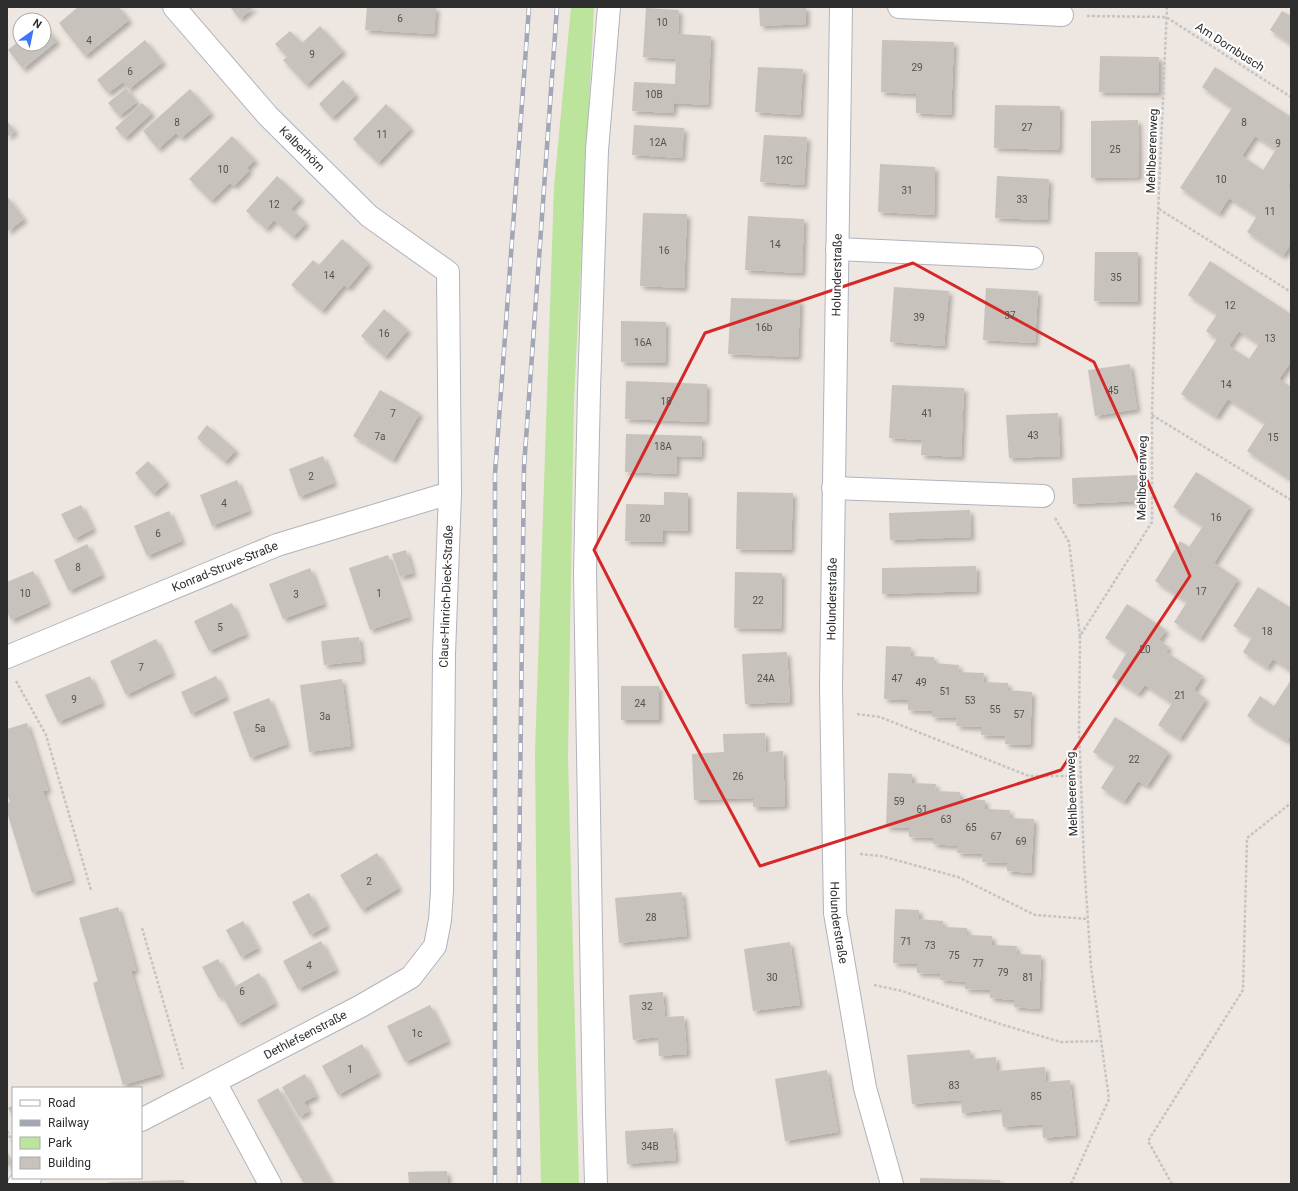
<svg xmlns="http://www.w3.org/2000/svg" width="1298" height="1191" font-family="Roboto,sans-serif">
<defs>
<filter id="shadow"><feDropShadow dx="3.5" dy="3.5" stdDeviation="2" flood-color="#0004"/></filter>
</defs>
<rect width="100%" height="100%" fill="#eee6e0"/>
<path fill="#bce49c" d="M571,7H594L574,400L568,756L579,1184H541L538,1060L535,752L554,187Z"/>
<path fill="#c7c2bb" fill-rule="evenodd" filter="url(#shadow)" d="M78,7H119L129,20L85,56L59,23Z
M230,7H254L240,19Z
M367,7H436L434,34L365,30Z
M759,7H806V24L760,26Z
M646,8L679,10L678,34L711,36L708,105L674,103L673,113L632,111L634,82L675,84L676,59L643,57Z
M1282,11L1291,16V44L1270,30Z
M44,25L57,41L23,69L8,50L20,40V44H44Z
M320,26L343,51L306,85L283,60L287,57L275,44L290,31L302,43Z
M145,40L163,62L129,89L123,82L108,93L97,80Z
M882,40L954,42L951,115L916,113V94L881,92Z
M1100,56L1159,57V93L1099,92Z
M758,67L803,69L800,115L755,112Z
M1215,67L1291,117V181L1288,186L1291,188V244L1283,256L1247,232L1257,216L1229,198L1219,214L1180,188L1232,108L1202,87ZM1255,136L1276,149L1263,170L1242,156Z
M343,80L356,95L332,118L319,104Z
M126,88L137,102L119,116L108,103Z
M190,89L211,113L181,138L176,133L158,149L143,131Z
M142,103L152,113L125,138L115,128Z
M386,104L411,128L378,163L353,139Z
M995,105L1060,106L1059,150L994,148Z
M1138,120L1139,177L1091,178V121Z
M7,121L15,131L7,137Z
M634,125L684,128L682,158L632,155Z
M764,135L807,137L804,185L760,182Z
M232,136L255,160L247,168L249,171L234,186L230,183L211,201L189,179Z
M880,164L935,167L934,215L878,212Z
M277,176L301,198L291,209L306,223L293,237L274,220L266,229L246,211Z
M997,176L1049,179L1047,220L995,218Z
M7,196L24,219L7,232Z
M643,213L687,214L684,288L640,286Z
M748,216L804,219L802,273L745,270Z
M342,239L369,263L348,288L344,285L322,311L291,285L313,260L319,265Z
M1095,252H1138V302L1094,301Z
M1210,261L1291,314V362L1279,379L1291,387V473L1288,478L1247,451L1265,423L1228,399L1216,417L1181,394L1217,339L1206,331L1217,314L1188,295ZM1239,331L1259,344L1249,359L1229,346Z
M894,287L949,291L944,346L890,342Z
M986,288L1038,291L1035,343L983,340Z
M731,298L800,300L798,357L728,354Z
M384,309L408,330L385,357L361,336Z
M621,321L666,322L665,363L621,362Z
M1130,364L1137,409L1095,416L1088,370Z
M626,381L707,384L706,422L625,419Z
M892,385L964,388L961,457L921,455L922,440L889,438Z
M380,390L420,413L393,460L353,436Z
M1058,413L1060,456L1009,458L1006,415Z
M207,425L236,450L225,462L197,438Z
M626,434L702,436L701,457L677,456L676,474L625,472Z
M323,456L334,483L299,497L289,469Z
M148,461L167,482L153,494L135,473Z
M1196,472L1250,506L1214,563L1238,579L1200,639L1174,622L1187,602L1155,581L1180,541L1189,547L1203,526L1173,507Z
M1141,475L1142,501L1073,504L1072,478Z
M237,480L249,511L212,526L200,495Z
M664,492L688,493V531L663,530V542L625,541L626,504L664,505Z
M737,492L793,493L791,550L736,549Z
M81,505L93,529L74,539L61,514Z
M970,510L971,537L890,540L889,513Z
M169,511L182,541L147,556L134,526Z
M87,544L102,575L69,591L54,560Z
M406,550L413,573L400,577L392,554Z
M388,555L409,617L370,630L349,568Z
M976,566L977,591L882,594V568Z
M310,568L324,604L283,619L269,584Z
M33,571L48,603L11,620L7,612V582Z
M735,572L782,573L781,629L734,628Z
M1258,587L1291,608V671L1273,659L1267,668L1243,652L1252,637L1233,626Z
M232,603L246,634L209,651L194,621Z
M1127,604L1166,630L1159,640L1169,647L1166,652L1203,676L1194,690L1206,699L1180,739L1158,725L1172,703L1145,685L1138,694L1112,677L1127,652L1105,638Z
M359,637L362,661L324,665L321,641Z
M156,639L172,673L126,695L110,661Z
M886,646L911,647L910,656L934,657V663L959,665L958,672L984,673L983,682L1008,683V690L1032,692L1030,745L1005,744L1006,736L981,735V727L956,726L957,718L932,717V711L908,710V700L884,699Z
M787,652L790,702L745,704L742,654Z
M90,676L102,703L58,722L45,695Z
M216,676L226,697L191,714L181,692Z
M342,679L351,746L309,752L300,685Z
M1291,680V734L1287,741L1247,716L1260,696L1274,706Z
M621,686H659V720H621Z
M269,698L287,744L250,758L233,712Z
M1115,717L1169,752L1147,786L1138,781L1124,802L1101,788L1115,766L1093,752Z
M27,723L48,790L43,791L72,880L32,893L7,812V803L10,802L7,794V729Z
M765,733L766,752L783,751L785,806L753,807V798L694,800L692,754L724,752L723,734Z
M888,773L912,774V783L936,784L935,791L960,792V799L985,800V809L1010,810L1009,818L1034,819L1031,873L1007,871V863L982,862L983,854L957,853L958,846L933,844V838L909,837V828L886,827Z
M377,853L399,888L362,910L340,875Z
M682,892L687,936L619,943L615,898Z
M309,893L327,926L310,935L292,902Z
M118,907L136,970L131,971L161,1074L123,1085L93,983L98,981L79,918Z
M895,909L919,910V919L943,921V927L967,928V935L992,936V945L1017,946L1016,954L1041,955L1039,1009L1014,1007V1000L990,998V990L965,989V982L940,980L941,974L917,973V964L893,963Z
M243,921L258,948L241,957L226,930Z
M321,941L336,970L298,989L283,961Z
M790,942L800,1005L753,1011L744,949Z
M218,959L234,987L259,973L275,1003L238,1024L222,996L219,998L202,967Z
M663,992L665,1017L684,1016L687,1054L659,1056L658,1037L633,1040L629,995Z
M430,1005L448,1041L405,1062L387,1026Z
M362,1044L378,1073L338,1095L322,1066Z
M970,1050L971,1059L996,1057L997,1071L1045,1067L1046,1082L1070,1080L1076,1135L1043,1138L1042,1124L1003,1127L1001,1109L962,1113L961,1100L912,1104L907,1055Z
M827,1070L838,1132L785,1141L775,1079Z
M305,1074L316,1096L304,1102L309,1111L299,1117L282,1087Z
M278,1088L332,1184H304L257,1100Z
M13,1105V1116L8,1108Z
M673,1128L676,1160L627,1164L625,1131Z
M7,1151L13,1163L7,1167Z
M447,1171L448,1184H409L408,1172Z
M920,1178L1000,1180V1184H920Z
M184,1180V1184H106V1183L112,1182Z"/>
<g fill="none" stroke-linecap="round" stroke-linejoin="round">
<defs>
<g id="minor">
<path id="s1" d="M841,7L831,687L835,913L865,1088L892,1184"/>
<path d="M899,7L1062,15"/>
<path d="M837,249L1032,258"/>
<path d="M833,488L1043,496"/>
<path id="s2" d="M7,657L277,545L450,493"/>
<path d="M215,1082L270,1184"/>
<path id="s3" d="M141,1120L361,1006L411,977L435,946L440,920L442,891L444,654L450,493L448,272L369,216L268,116L174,7"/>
<path d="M19,1184L30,1178"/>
<path d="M596,1184L594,1114L585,572L589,390L597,150L609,7"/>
</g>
</defs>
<use href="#minor" stroke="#b0b3bd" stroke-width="24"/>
<path stroke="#c4c4c4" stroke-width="2.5" stroke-dasharray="3 2" stroke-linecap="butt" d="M1087,16L1166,17L1291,97
M1159,209L1291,292
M1152,415L1291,500
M1055,518L1069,542L1080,636
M16,681L46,735L91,890
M857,714L880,717L1029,776H1081
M860,854L881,856L958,877L1035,915L1088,919
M142,928L183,1069
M874,985L902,991L1000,1024L1061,1042L1101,1041
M7,1131L13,1143
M1071,1184L1109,1099L1091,967L1084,861L1079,730L1080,636L1152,522V415L1156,260L1167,7
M1172,1184L1148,1141L1243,990L1247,838L1291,803"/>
<use href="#minor" stroke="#fff" stroke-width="22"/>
<defs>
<path id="rail" d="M495,1184V474L529,7
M519,1184L518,954L524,467L557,7"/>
</defs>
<use href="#rail" stroke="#a2a7b7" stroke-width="4.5"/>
<use href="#rail" stroke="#fff" stroke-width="3" stroke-dasharray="9" stroke-linecap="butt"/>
</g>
<path fill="none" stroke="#d62828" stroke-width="3" stroke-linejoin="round" d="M913,263L1094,362L1190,576L1061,770L760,866L661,681L594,550L705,333Z"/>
<g text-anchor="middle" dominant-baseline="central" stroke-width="4" stroke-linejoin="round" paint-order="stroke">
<g font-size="10" fill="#545250">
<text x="400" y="18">6</text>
<text x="662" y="22">10</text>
<text x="89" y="40">4</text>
<text x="312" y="54">9</text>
<text x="917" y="67">29</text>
<text x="130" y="71">6</text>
<text x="654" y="94">10B</text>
<text x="177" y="122">8</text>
<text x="1244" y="122">8</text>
<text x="1027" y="127">27</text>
<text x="382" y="134">11</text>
<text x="658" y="142">12A</text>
<text x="1278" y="143">9</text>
<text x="1115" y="149">25</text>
<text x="784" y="160">12C</text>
<text x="223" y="169">10</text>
<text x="1221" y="179">10</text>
<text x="907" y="190">31</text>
<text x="1022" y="199">33</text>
<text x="274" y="204">12</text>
<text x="1270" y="211">11</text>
<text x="775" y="244">14</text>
<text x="664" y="250">16</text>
<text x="329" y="275">14</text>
<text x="1116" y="277">35</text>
<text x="1230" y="305">12</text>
<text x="1010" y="315">37</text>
<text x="919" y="317">39</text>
<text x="764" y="327">16b</text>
<text x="384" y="333">16</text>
<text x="1270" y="338">13</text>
<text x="643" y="342">16A</text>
<text x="1226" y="384">14</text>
<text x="1113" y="390">45</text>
<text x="666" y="401">18</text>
<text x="393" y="413">7</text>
<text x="927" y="413">41</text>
<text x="1033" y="435">43</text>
<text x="380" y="436">7a</text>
<text x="1273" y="437">15</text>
<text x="663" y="446">18A</text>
<text x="311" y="476">2</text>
<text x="224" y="503">4</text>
<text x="1216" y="517">16</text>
<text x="645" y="518">20</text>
<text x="158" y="533">6</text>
<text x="78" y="567">8</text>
<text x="1201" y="591">17</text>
<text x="25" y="593">10</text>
<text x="379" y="593">1</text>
<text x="296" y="594">3</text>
<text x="758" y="600">22</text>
<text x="220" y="627">5</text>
<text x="1267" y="631">18</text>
<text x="1145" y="649">20</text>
<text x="141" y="667">7</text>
<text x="766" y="678">24A</text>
<text x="897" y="678">47</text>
<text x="921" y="682">49</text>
<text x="945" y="691">51</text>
<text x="1180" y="695">21</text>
<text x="74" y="699">9</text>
<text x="970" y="700">53</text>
<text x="640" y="703">24</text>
<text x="995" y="709">55</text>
<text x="1019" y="714">57</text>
<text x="325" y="716">3a</text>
<text x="260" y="728">5a</text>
<text x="1134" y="759">22</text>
<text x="738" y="776">26</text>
<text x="899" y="801">59</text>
<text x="922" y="809">61</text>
<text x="946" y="819">63</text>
<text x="971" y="827">65</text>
<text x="996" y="836">67</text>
<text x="1021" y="841">69</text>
<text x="369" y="881">2</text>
<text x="651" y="917">28</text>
<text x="906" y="941">71</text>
<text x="930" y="945">73</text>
<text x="954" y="955">75</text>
<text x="978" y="963">77</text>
<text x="309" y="965">4</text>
<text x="1003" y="972">79</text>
<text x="772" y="977">30</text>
<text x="1028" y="977">81</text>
<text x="242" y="991">6</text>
<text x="647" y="1006">32</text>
<text x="417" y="1033">1c</text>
<text x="350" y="1069">1</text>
<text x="954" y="1085">83</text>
<text x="1036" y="1096">85</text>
<text x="650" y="1146">34B</text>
</g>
<g font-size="12" fill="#2d2d2d" stroke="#fff">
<text transform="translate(1230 47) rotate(33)">Am Dornbusch</text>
<text transform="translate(302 149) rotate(45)">Kalberhörn</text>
<text transform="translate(1152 151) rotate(-88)">Mehlbeerenweg</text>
<text transform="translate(837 275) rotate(-89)">Holunderstraße</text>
<text transform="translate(1142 478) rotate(-89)">Mehlbeerenweg</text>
<text stroke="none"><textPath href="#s2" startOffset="236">Konrad-Struve-Straße</textPath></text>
<text stroke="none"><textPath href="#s3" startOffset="695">Claus-Hinrich-Dieck-Straße</textPath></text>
<text transform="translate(832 599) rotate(-89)">Holunderstraße</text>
<text transform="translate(1072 794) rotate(-92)">Mehlbeerenweg</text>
<text stroke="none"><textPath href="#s1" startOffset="916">Holunderstraße</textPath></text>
<text stroke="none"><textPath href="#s3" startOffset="185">Dethlefsenstraße</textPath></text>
</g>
</g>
<rect width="1298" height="1191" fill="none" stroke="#2d2d2d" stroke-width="16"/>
<rect x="12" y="1087" width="130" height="92" fill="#ffffff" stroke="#ababab"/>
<rect x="20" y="1100" width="20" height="6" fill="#ffffff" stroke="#ababab"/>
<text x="48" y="1107" font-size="12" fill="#2d2d2d">Road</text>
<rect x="20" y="1120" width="20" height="6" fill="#a2a7b7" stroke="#ababab"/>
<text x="48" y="1127" font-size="12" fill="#2d2d2d">Railway</text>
<rect x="20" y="1137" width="20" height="12" fill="#bce49c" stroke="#ababab"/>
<text x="48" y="1147" font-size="12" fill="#2d2d2d">Park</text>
<rect x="20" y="1157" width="20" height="12" fill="#c7c2bb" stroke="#ababab"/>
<text x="48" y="1167" font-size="12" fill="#2d2d2d">Building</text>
<g transform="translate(32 32) rotate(33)"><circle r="19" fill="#ffffff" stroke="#ababab"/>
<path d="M0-3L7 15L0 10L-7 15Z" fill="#4075fb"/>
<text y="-6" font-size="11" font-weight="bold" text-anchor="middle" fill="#2d2d2d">N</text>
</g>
</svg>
